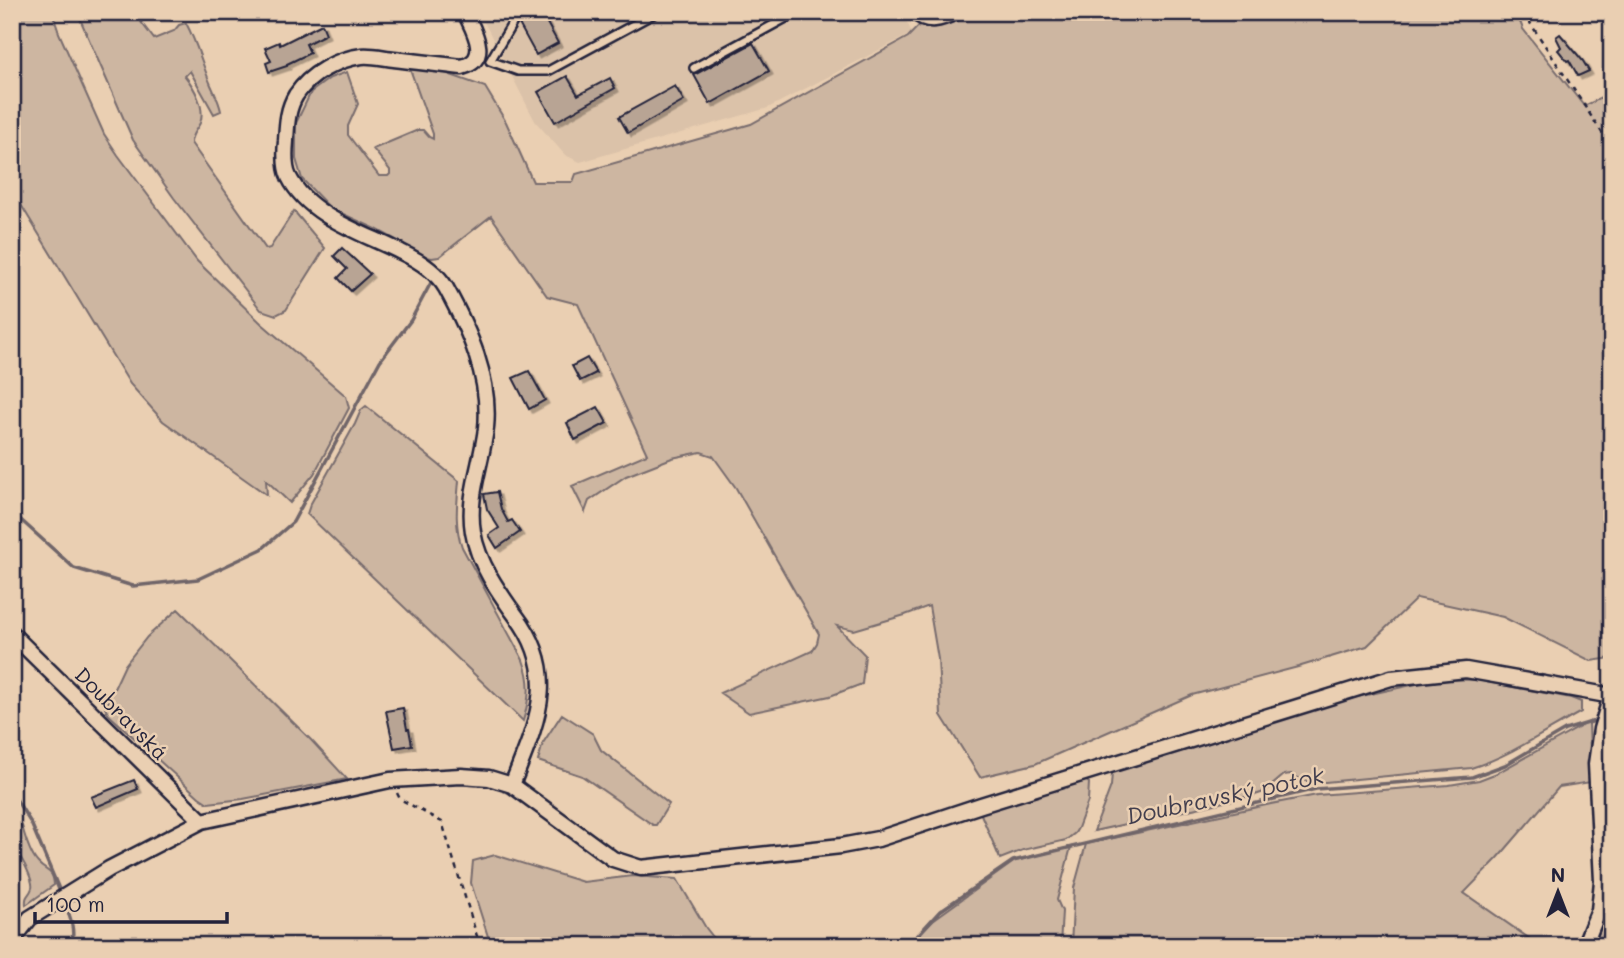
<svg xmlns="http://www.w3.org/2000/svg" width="1624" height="958" font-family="Mali,sans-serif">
<defs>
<filter id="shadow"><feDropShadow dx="3.5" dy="3.5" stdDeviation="0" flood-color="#0004"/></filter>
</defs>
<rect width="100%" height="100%" fill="#eacfb2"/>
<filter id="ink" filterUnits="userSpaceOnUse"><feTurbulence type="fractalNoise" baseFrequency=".0143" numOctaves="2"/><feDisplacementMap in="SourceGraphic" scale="14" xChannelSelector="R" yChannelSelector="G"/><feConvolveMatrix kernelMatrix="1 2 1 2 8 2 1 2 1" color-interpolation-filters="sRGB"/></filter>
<g filter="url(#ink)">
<path fill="#dbc2a9" d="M479,12H902L912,33L768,108L580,162L565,155L535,121Z"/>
<path fill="#cdb6a1" stroke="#786c6e" stroke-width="2" d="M12,12H52L59,33L104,134L118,155L197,261L261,323L346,396L349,408L314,474L290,503L266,480L267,495L163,421L130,384L12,190Z
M77,12H179C167,19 161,22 148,15L144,17L141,22L154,39L174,31L179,25L186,23C197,43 202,64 211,85C215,94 219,101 221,111L214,114L190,71L185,76C194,87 206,108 200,123C196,131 191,134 191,143L266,249L270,248L294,211L325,248L286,310L276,315L261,310L174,198L133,140Z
M932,12H1516L1523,29L1584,106L1612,93V658L1591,661L1503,617L1417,598L1367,646L1298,667L1192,695L1035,764L980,777L941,715L938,659L929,606L905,615L854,630L837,626L865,655L862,684L830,696L749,713L720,693L812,651L817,643L819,634L736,488L713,456L701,452L672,458L626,476L589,501L585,512L572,486L647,454L578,304L547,296L491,216L439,257L432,258L427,257L376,229L330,208L302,179L296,159V123L311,92L330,78L347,72L358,104L348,126V135L379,176H388L390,174V170L373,149L418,130H423L429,137L433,139V134L409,66L445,73L485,87L506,122L533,182H573L576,174L751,124L908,37Z
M366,406L459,481C457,504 454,525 462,547L523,660C531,681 530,699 523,721L307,514L310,505L355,424L361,410Z
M178,609L311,740L347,779L243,799L208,803L199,797L108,714L105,708L125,665L147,637Z
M1439,679L1477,680L1571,698L1581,702V712C1546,731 1510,756 1471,768L1315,783L1302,780L1291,774L1284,775L1264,792L1255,795L1094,831L1111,786L1112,773L1116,767L1298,710Z
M562,714L593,734L601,750L669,804L656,825H653L582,776L538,761L543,743Z
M1589,722L1591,782L1559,787L1498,858L1464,893L1540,946H1071L1074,888L1086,844L1271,804L1317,795L1449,785L1479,780L1497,773Z
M1612,725V847L1609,851H1606L1604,826L1605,802L1607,799L1606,731Z
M1084,779L1089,783L1088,801L1078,828L1075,833L1066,840L1023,850L1000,859L980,812Z
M19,825L22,826C25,837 30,855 38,863C47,873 53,869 54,885L26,905C25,894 29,897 32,888C34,882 23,859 18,855C16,853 14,853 12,853V827Z
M1071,847L1057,900L1062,911L1060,946H907L933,920L1015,861Z
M495,855L583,882L633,876L677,879L706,928L720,946H491L471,883L473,861Z
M1606,869L1612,872V946H1593C1606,922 1608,895 1606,869Z"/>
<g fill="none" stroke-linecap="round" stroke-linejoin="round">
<path stroke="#6f6569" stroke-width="3.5" d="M12,512L74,568L133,586L198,579L262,549L293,522L380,361L411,320L434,277
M12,793L31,823L61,894
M64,901C70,916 76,931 71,946
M908,946L940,911L1013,861L1316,789L1472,777L1505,765L1565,730L1598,720"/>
</g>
<path fill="#b8a494" stroke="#22223b" stroke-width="2" filter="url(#shadow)" d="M541,12L558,43L536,55L519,24Z
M322,24L326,34L306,44L310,53L287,64V66L269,72L266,63L271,61L265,48L279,42L280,45Z
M1560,34L1583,61L1589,71L1578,76L1569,60L1567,61L1558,50L1561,47L1556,37Z
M753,43L769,71L710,104L694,75Z
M567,76L578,95L610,78L615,88L555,122L538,92Z
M675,86L684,101L628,133L619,117Z
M342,248L370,274L351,291L338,278L347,269L334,256Z
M587,358L596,373L580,381L572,366Z
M529,371L545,400L529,409L513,378Z
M598,407L607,423L575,440L567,423Z
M497,492L501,509L508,522L512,520L520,532L497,548L489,535L499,528L487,509L484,494Z
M403,708L407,729H409L412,745L394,748L386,711Z
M134,780L138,789L96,807L91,797Z"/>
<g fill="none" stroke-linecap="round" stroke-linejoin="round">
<defs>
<path id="lane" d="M519,12L490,61L518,71H548L657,12
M694,68L786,18L792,12"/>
<path id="street" d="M465,12C473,30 492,59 462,67C439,64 417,62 394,59C384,58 372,55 362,56C337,59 310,74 296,95C287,110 287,125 286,141C285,152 284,167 289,177C309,217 364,233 401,252C418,260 436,271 446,288C469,330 491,378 486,428C482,463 467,496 473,532C478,563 498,591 516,616C561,675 536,724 512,785
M915,12C928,24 941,19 956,12
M12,634L202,821
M12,941L30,918L109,869L202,821L390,780L461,776L489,778L512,785L613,859L641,868L841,846L878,839L981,805L1391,678L1466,670L1612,696
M1584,946L1599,910L1602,881L1596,764L1601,729L1611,696"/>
</defs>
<use href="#lane" stroke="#22223b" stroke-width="12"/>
<use href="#street" stroke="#22223b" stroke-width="19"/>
<path stroke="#22223b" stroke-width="2.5" stroke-dasharray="5 5" stroke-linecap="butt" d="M1523,12L1612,148
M397,793L400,799L442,822L480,946"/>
<use href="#lane" stroke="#eacfb2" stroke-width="7"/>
<use href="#street" stroke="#eacfb2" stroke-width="14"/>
</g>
</g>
<g text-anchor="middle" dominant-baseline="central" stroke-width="5" stroke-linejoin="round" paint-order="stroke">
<g font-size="21" fill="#22223b" stroke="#eacfb2">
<text transform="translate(122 713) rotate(45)">Doubravská</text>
</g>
<g font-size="23" font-style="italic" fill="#423e4e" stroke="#eacfb2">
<text transform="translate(1225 795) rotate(-12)">Doubravský potok</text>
</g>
</g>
<rect width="1624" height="958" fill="none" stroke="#eacfb2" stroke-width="42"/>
<rect x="21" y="21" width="1582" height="916" fill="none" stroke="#22223b" stroke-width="2.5" filter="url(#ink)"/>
<g transform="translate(1558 892)" stroke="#eacfb2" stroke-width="5" paint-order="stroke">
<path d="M0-5L12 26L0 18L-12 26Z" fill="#22223b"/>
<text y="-10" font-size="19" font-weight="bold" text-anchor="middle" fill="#22223b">N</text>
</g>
<path d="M35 912v10h192v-10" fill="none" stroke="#22223b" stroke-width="3.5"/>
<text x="46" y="912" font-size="21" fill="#22223b" stroke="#eacfb2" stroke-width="5" paint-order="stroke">100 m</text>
</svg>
